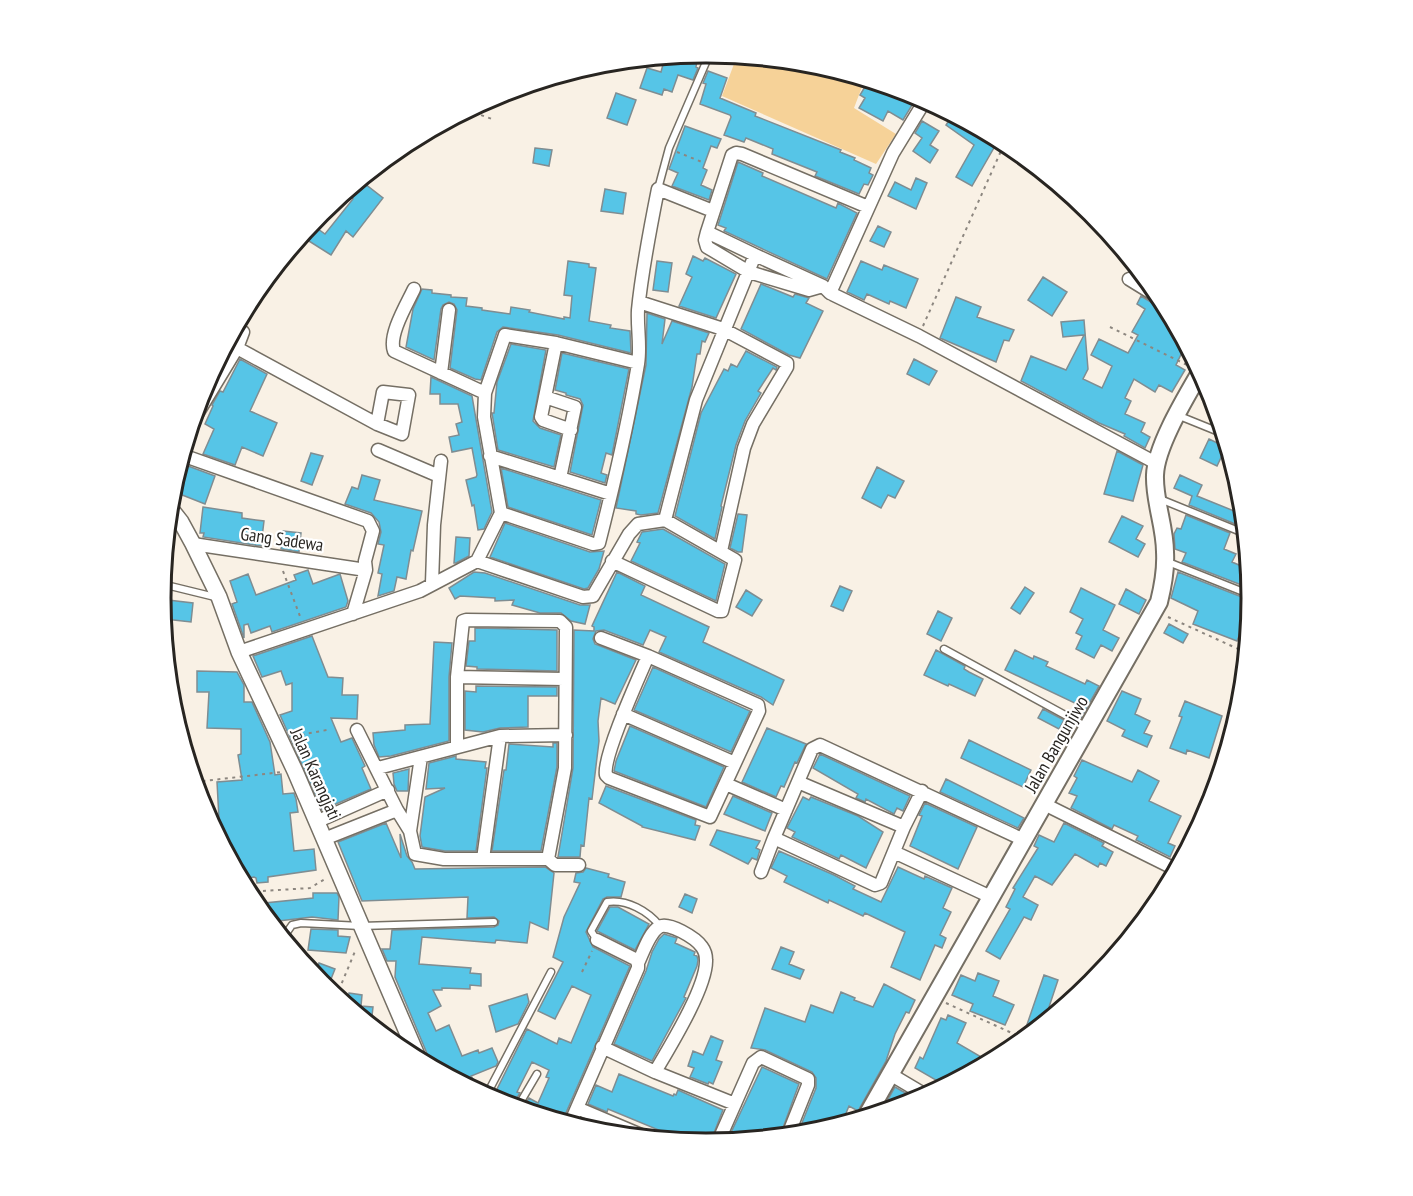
<svg xmlns="http://www.w3.org/2000/svg" width="1413" height="1196" font-family="'PT Sans Narrow',sans-serif">
<rect width="100%" height="100%" fill="#f9f1e5"/>
<path fill="#f6d298" d="M737,56L813,63L865,79L854,108L896,134L876,164L722,96Z"/>
<path fill="#56c5e7" stroke="#7f8d92" stroke-width="1.5" d="M680,55L697,60L696,67L698,68L693,80L678,75L672,92L664,89L662,95L640,88L647,68L661,72L665,57Z
M708,71L727,78L720,98L756,113L755,116L841,150L840,152L855,158L854,160L871,168L869,173L873,175L868,185L864,184L859,194L815,176L817,172L772,154L773,149L746,138L744,142L724,135L731,117L730,115L700,104L706,84L703,83Z
M869,80L909,92L917,97L903,120L888,111L883,121L859,108L865,98L860,95Z
M616,93L636,100L627,125L607,118Z
M953,114L978,130L984,131L999,139L972,186L956,177L974,145L946,125Z
M922,121L939,131L930,145L938,150L930,163L913,151L922,138L915,133Z
M685,126L721,139L717,148L711,146L703,168L707,170L701,185L712,190L709,200L672,186L678,173L669,169Z
M535,148L552,150L549,166L533,163Z
M738,162L763,173L762,176L836,208L838,203L857,213L827,279L724,231L726,228L718,225Z
M916,178L927,183L916,209L888,196L895,182L911,190Z
M360,180L383,198L353,237L346,231L331,255L301,236L311,224L325,234L353,199L345,193Z
M605,189L626,193L623,214L601,211Z
M878,226L891,232L884,247L870,241Z
M693,256L703,261L705,258L736,274L716,318L679,306L692,277L686,274Z
M568,261L589,264V267L596,268L589,321L611,325L610,328L630,331L631,353L558,335L503,327L497,332L481,380L475,379L450,368L457,310L454,304L449,302L443,305L441,309L434,360L406,347L413,309L422,289L432,290V293L451,295V297L467,298L466,306L482,308V310L510,314L511,307L530,310L529,312L564,319V317L570,318L572,296L564,295Z
M657,261L672,263L668,292L653,290Z
M861,261L882,270L884,265L918,279L906,308L890,301L889,304L867,294L864,300L847,292Z
M1043,277L1067,292L1052,316L1028,300Z
M761,284L793,297L795,294L809,298L806,303L823,311L800,358L789,355L741,329Z
M1141,296L1159,307H1167L1186,344L1176,365L1185,370L1172,392L1159,385L1155,392L1134,379L1125,398L1131,401L1125,414L1145,423L1141,432L1150,437L1145,448L1124,436L1125,434L1099,423L1021,381L1031,356L1066,370L1084,335L1063,337L1061,322L1084,320L1088,369L1083,379L1102,388L1112,366L1091,355L1099,339L1128,353L1138,335L1132,332L1145,309L1137,304Z
M956,297L981,307L977,317L1014,330L1009,341L1004,340L996,362L940,338Z
M647,313L665,319L662,344L672,321L709,333L705,342L702,341L700,354H697L692,387L658,513L641,515L636,514V511L616,508L646,365Z
M511,344L546,350L533,421L540,428L561,435L554,467L498,450L492,413H494L497,382Z
M746,351L777,367L776,370L773,368L758,391L761,393L745,421L736,445L721,506L722,507L715,539L675,516L701,413L724,369L728,371L731,364L737,367Z
M562,353L629,369L612,455L606,453L601,473L607,475L605,483L570,472L583,405L580,399L566,395V393L555,390Z
M240,359L267,374L250,411L277,423L263,456L242,447L235,465L203,454L214,429L205,424L213,406L212,405L220,391L223,392Z
M914,359L937,371L929,385L907,374Z
M431,377L472,396L492,512L484,529L478,530L474,505L472,506L466,480L476,477L477,475L472,448L452,452L449,437L459,435L456,424L462,422L458,404H440V394H430Z
M1209,439L1226,447L1217,466L1200,458Z
M1117,451L1143,465L1133,501L1104,494Z
M311,453L323,456L312,485L301,481Z
M180,463L215,476L205,504L172,491Z
M877,467L904,481L895,498L888,495L881,508L862,498Z
M501,468L601,500L592,535L508,507Z
M362,475L380,480L374,500L422,511L413,551L411,550L406,579L397,577L394,591L378,596L382,574L378,573L384,545L378,544L381,532L379,522L371,513L345,504L352,487L358,489Z
M1180,475L1202,485L1197,496L1244,515L1245,528L1189,505L1192,496L1174,488Z
M203,507L242,513V518L264,521L261,546L203,537L204,533H200Z
M738,514L747,515L742,552H738L730,548Z
M1186,515L1230,533L1224,549L1236,554L1232,562L1246,568L1242,578L1246,580L1244,586L1182,562L1186,553L1175,549L1174,534L1177,528L1181,529Z
M1122,516L1143,526L1136,539L1145,544L1138,557L1109,542Z
M505,523L590,552L604,551L599,569L588,588L584,589L490,557Z
M663,529L725,564L716,601L631,561L640,543L637,542L642,532Z
M283,531L301,533L299,552L281,549Z
M456,537L470,538L469,556L456,563H454Z
M308,570L313,584L340,574L348,601L346,607L272,632L270,626L251,633L248,624L244,625V638L232,604L237,602L230,581L248,574L256,595L296,580L294,575Z
M474,572L485,573L580,605H590L585,624L571,621L561,613H540L512,605L514,600L495,601V598L460,596L455,599L449,588Z
M617,572L645,586L641,595L709,627L703,642L784,680L773,705L761,697L659,652L666,637L650,630L643,645L604,630L596,631L593,639L595,644L636,660L615,704L601,698L598,721L599,741L592,799L589,798L584,846L581,845L580,857H558L573,768L574,630L594,631V627L592,626Z
M1178,572L1252,601L1250,614L1248,613L1237,641L1193,624L1198,611L1171,598Z
M840,586L852,591L843,611L831,606Z
M1025,587L1034,593L1020,614L1011,608Z
M1081,588L1115,605L1103,630L1119,638L1112,651L1101,645L1094,658L1076,649L1082,636L1076,633L1083,619L1070,612Z
M1126,589L1146,600L1139,614L1119,604Z
M746,590L762,600L752,616L736,607Z
M168,600L193,603L191,622L165,619Z
M938,611L952,618L941,641L927,634Z
M1169,624L1188,634L1183,643L1164,633Z
M475,628L557,630V671L477,669V667L466,666L469,641H475Z
M312,636L328,677L343,678L342,695H358L357,719L331,718L341,742L352,738L365,766L362,768L371,789L322,810L280,715L292,711V683L286,685L281,671L262,677L253,656Z
M434,642L452,643L449,677V741L391,756L379,757L374,745L373,733L405,730V725L430,724Z
M936,650L965,666L964,669L969,672L983,679L975,696L949,684L948,686L924,675Z
M1015,650L1033,659L1034,656L1048,662L1046,666L1085,684L1087,680L1099,686L1081,718L1072,713L1077,704L1005,670Z
M653,667L750,711L731,752L634,710Z
M197,671L237,672L244,685V702H252L270,742L275,775L281,774L283,794L294,793L296,799L298,812L290,813L294,851L314,849L316,870L268,877V882L257,883L256,878L254,877L241,879L218,836L216,820L219,819L217,782L242,780L238,755L241,754V729L207,728L209,692H197Z
M476,686L557,687V696H528V727L500,728L483,732L465,730V691L476,692Z
M1122,691L1141,699L1135,714L1150,721L1144,733L1152,736L1147,747L1122,736L1125,730L1107,721Z
M1185,701L1222,716L1209,758L1187,750L1186,754L1170,748L1182,717L1179,716Z
M1043,709L1064,720L1059,729L1038,718Z
M630,726L724,767L706,807L614,771L616,761Z
M767,728L806,744L797,763L795,762L784,787L781,786L776,797L742,782Z
M969,740L1031,770L1023,787L961,758Z
M553,743H557V767L541,851H492L504,770H506L509,744L553,747Z
M820,754L910,796L903,811L897,808L894,814L866,799L865,802L856,798L858,794L813,768Z
M456,756V759L486,762L485,768H487L476,851H445L422,847L420,836L425,797L445,788L426,789L429,763Z
M1082,760L1132,782L1138,770L1159,781L1149,801L1181,816L1168,843L1175,846L1170,857L1136,840L1138,836L1114,825L1112,829L1071,808L1077,796L1069,793L1077,778L1074,776Z
M409,769L408,791H397L394,784L393,773Z
M946,779L1024,818L1018,828L940,792Z
M606,786L696,820L695,825L700,826L695,840L642,827V826L599,803Z
M733,796L772,813L765,831L724,814Z
M803,797L809,800L811,797L858,816L883,832L866,868L841,855L839,859L792,837L795,832L787,828Z
M925,803L977,827L958,869L910,846L922,816L919,815Z
M386,823L401,858L400,834L407,856L412,862L415,869L545,867L554,873L548,930L530,922L527,943L496,940L495,943L422,937L419,964L471,968L470,973L481,974V986L470,985V989L442,988V990H433L441,1006L428,1013L436,1031L449,1025L462,1056L478,1050L479,1053L492,1048L498,1062L496,1066L471,1076L473,1079L462,1083L429,1065L428,1056L395,977L396,961H387L382,949H390L392,930L494,927L498,925L499,921L494,917L467,918L468,897L362,901L338,842Z
M1064,823L1104,843L1102,846L1113,852L1106,866L1100,863L1098,867L1075,854L1052,885L1035,876L1023,897L1038,905L1031,920L1024,917L1000,959L986,951L1010,909L1006,907L1015,889L1013,888L1038,848L1034,846L1039,835L1054,842Z
M717,830L760,841L756,848L760,850L757,860L752,858L748,864L710,845Z
M779,851L834,875L855,886L853,889L881,902L898,867L924,879L925,876L952,888L943,908L951,912L940,935L946,938L942,948L935,945L920,980L891,967L905,932L865,913L863,916L829,900L828,903L784,882L787,876L771,868Z
M586,868L609,874L608,877L625,882L621,897H607L603,899L586,932L593,947L630,966L562,1122L522,1109L529,1098L538,1103L549,1078L546,1077L549,1070L532,1062L517,1092L520,1093L512,1106L492,1099L527,1029L557,1044L559,1038L571,1043L579,1024L591,995L572,986L555,1019L538,1011L563,962L553,957L564,917L580,883L574,882L576,873L583,872Z
M313,893H337L339,897L338,920L312,917L270,922L255,904L313,898Z
M685,894L697,899L692,913L679,907Z
M610,907H618L649,924L635,950L597,931Z
M311,929L338,930V936L350,937L346,953L308,950Z
M664,934L677,938L675,943L695,952L694,955L697,956L698,960L697,966L684,997L686,998L652,1061L614,1044L646,971L652,952L659,939Z
M781,947L794,952L789,964L804,970L800,979L772,969Z
M319,963L335,969L327,989L315,976Z
M978,973L999,981L993,996L1014,1005L1005,1025L970,1011L973,1004L952,995L961,975L975,981Z
M1044,975L1058,980L1049,1007L1055,1009L1053,1016L1021,1042Z
M884,984L915,1000L909,1013L906,1012L895,1034L886,1061L858,1111L849,1106L841,1125L813,1133L797,1135L816,1088V1078L812,1072L765,1050L751,1048L765,1008L805,1022L811,1005L833,1013L841,992L855,998L854,1000L873,1007Z
M349,993L362,995L361,1006L373,1007L371,1025L345,1004H347Z
M527,994L529,1002L518,1024L496,1032L489,1006Z
M948,1015L966,1023L957,1043L983,1058L977,1069L946,1086L915,1068L920,1057L923,1059L941,1018L946,1020Z
M711,1036L723,1041L716,1060L722,1062L713,1084L709,1082L708,1084L690,1077L694,1068L688,1066L693,1051L703,1055Z
M762,1067L799,1084L780,1136L727,1141Z
M619,1074L673,1096L674,1094L676,1095L678,1090L723,1110L710,1143L694,1142L685,1139V1141L608,1109L607,1112L588,1104L596,1085L612,1092Z
M895,1087L918,1100L881,1112Z"/>
<g fill="none" stroke-linecap="round" stroke-linejoin="round">
<defs>
<path id="service" d="M658,189L669,148L710,53
M1177,415L1224,434
M1160,499L1246,534
M1168,562L1246,593
M162,584L215,597
M944,649L1087,727
M283,938L292,925L301,923L361,926L494,922
M597,940L591,931L607,902C627,899 648,911 660,926
M486,1096L551,972
M517,1108L537,1074"/>
<path id="minor" d="M707,232L755,255
M1129,279L1163,300
M823,286L809,290L749,272L707,247L705,240L707,232L732,155L736,153L742,154L868,207
M414,289C407,304 388,335 394,351L485,393
M830,293L919,336L1156,463
M639,302L723,329L787,363V367L753,424L744,448L721,551
M556,343L541,417L543,420L571,430
M237,348L377,424L402,434L409,395L383,392L377,424
M441,373L449,310
M545,397L575,407L560,478
M194,419L237,348L243,332
M378,450L439,476
M182,455L368,521L373,531L365,561L366,570L353,614
M490,456L611,494
M501,513L593,544L599,543C614,484 628,424 638,364C641,346 637,329 638,310C642,269 650,229 658,189L713,211
M193,544L366,570
M477,561L501,513L484,417L485,393L505,335L556,343L638,363
M612,561L718,611H722L735,560L665,520
M432,583L434,525L441,461
M601,638L648,656L758,705L759,711L710,817L609,778L606,775C602,758 639,677 648,656
M239,652L420,591L477,561L583,597L593,596L629,534L638,524L665,520L696,400L755,255L823,286L830,293L893,153L926,99
M457,677L564,679
M623,714L735,763
M357,730L397,810L410,831
M457,747V677L463,621L466,620L560,621L566,627L565,768L548,859
M421,757L410,831L415,854L444,859H548L555,865H579
M378,768L500,736L566,735
M726,784L786,810
M1044,804L1177,870
M316,822L388,790
M904,827L922,791
M774,838L875,885L881,883L904,827L798,782
M324,839L397,810
M894,852L991,897
M483,859L500,736
M761,872L774,838L812,749L820,745L1024,840
M602,1047L655,1072C669,1048 707,987 706,960C706,955 705,951 702,947C696,938 668,921 659,927C649,933 643,953 638,963
M655,1072L735,1104
M890,1074L927,1096
M577,1108L648,1138
M570,1124L638,968V963L635,959L597,940
M718,1142L753,1063L761,1057L808,1079V1085L788,1135"/>
<path id="tertiary" d="M170,508L181,522L193,544L219,597L239,652L295,771L419,1060"/>
<path id="secondary" d="M866,1117L1159,602C1163,586 1166,569 1165,552C1165,526 1154,501 1155,475C1156,446 1186,397 1201,371"/>
</defs>
<use href="#service" stroke="#756f64" stroke-width="9"/>
<use href="#minor" stroke="#756f64" stroke-width="15"/>
<use href="#tertiary" stroke="#756f64" stroke-width="18"/>
<use href="#secondary" stroke="#756f64" stroke-width="20"/>
<path stroke="#8c867f" stroke-width="2" stroke-dasharray="3 4.5" stroke-linecap="butt" d="M467,110L492,119
M677,152L702,162
M923,326L1005,142
M1110,327L1187,365
M1206,392L1212,394
M283,571L301,619
M1168,617L1247,653
M294,736L327,730
M195,782L282,772
M248,892L310,888L325,879
M582,972L592,951
M336,997L356,949
M946,1003L1025,1039"/>
<use href="#service" stroke="#fff" stroke-width="6"/>
<use href="#minor" stroke="#fff" stroke-width="12"/>
<use href="#tertiary" stroke="#fff" stroke-width="15"/>
<use href="#secondary" stroke="#fff" stroke-width="16"/>
</g>
<g text-anchor="middle" dominant-baseline="central" stroke-width="4.5" stroke-linejoin="round" paint-order="stroke">
<g font-size="18" fill="#282521" stroke="#fff">
<text transform="translate(282 539) rotate(8)">Gang Sadewa</text>
<text transform="translate(1056 744) rotate(-60)">Jalan Bangunjiwo</text>
<text transform="translate(316 774) rotate(66)">Jalan Karangjati</text>
</g>
</g>
<path d="M0 0H1413V1196H0ZM171 598a535 535 0 1 1 1070 0a535 535 0 1 1-1070 0Z" fill="#fff" fill-rule="evenodd"/>
<path fill="none" stroke="#282521" stroke-width="3" d="M171 598a535 535 0 1 1 1070 0a535 535 0 1 1-1070 0Z"/>
</svg>
